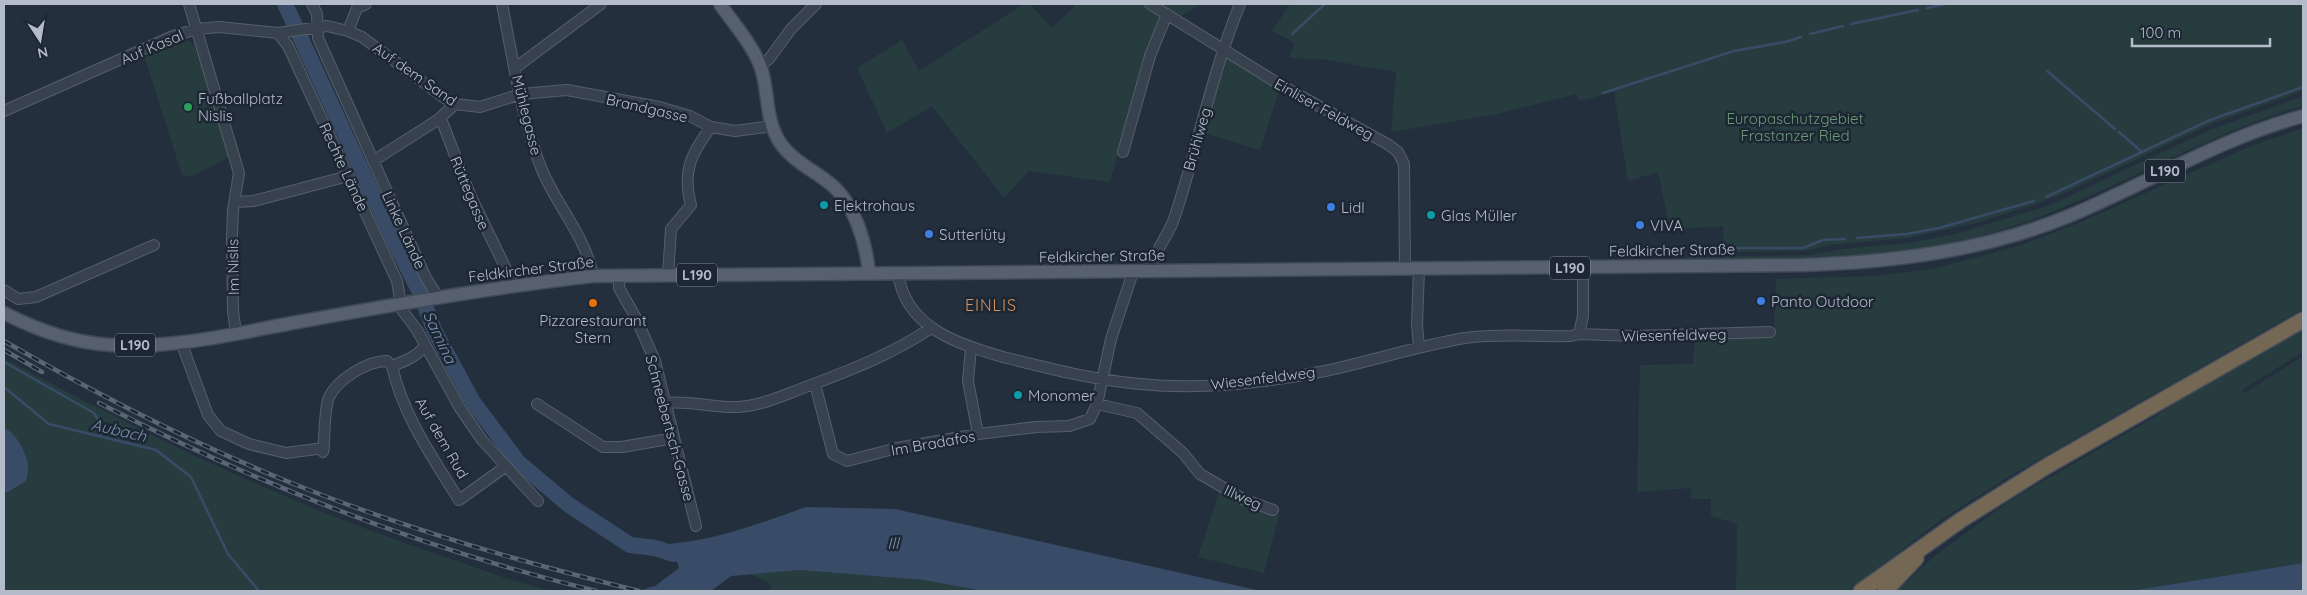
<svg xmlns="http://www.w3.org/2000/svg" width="2307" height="595" font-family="Quicksand,sans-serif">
<rect width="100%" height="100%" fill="#242f3e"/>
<path fill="#263c3f" d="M1024,4H1030L1052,28L1077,4H1200L1180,17L1166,10L1146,53L1110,182L1029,171L1004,198L932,106L887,133L857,68L902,40L919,71Z
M1290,4H2303V91L2211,124L2067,192L2033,205L1976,223L1908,238L1830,245L1804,251L1724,252L1723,226L1670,229L1658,172L1628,181L1614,92L1579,101L1576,94L1492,115L1391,132L1396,72L1322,59L1289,58L1295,43L1272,31Z
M180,41H190L197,50L199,49L231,156L191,177L182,175L145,58Z
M1219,43L1282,81L1260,150L1197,131Z
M2303,96V106C2202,135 2113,193 2014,226C1909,261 1798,259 1689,261L1686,257L1811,255L1842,249L1908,243L1955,234L2050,205L2207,131Z
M2303,128V309L2008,477L1942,519L1848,591H1736L1737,524L1711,516V499H1691V488L1637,492L1640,365L1693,364L1695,338L1774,336L1776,279L1872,276L1932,269L2019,246L2076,224L2251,146Z
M2303,329V352L2242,390L2245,393L2303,356V563L2130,591H1896L1937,554L2011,500L2158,415L2183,397Z
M4,358C145,435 289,505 442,556C479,568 516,584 554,591H4Z
M1219,493L1279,515L1264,573L1198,557Z
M800,570L924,580L983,591H771L770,584L751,574Z"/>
<path fill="#394c67" d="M4,428C15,431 26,453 28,464C29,469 27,476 26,481L8,492L4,491Z
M806,507L895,509L1261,591H983L923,580L800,570L731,576L711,591H638L655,586L679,568L676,559L658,555L655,548L657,545C712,542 755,525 806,507Z
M2303,563V591H2130Z"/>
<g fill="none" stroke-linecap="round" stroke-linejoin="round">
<path stroke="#394c67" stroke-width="2.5" d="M1927,8L1945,4
M1851,24L1918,10
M1292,34L1325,4
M1810,34L1843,26
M2047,71L2115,129
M1603,93L1734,51L1785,42L1801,37
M2119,132L2142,152
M2046,197L2210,120L2303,87
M1857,238L1907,234L1939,228L2034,201
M1730,248H1803L1823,240L1845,239
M4,362L94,413L97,418L101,436
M4,387L49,424L156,450L191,477L228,554L259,591"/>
<path stroke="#394c67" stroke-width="16" d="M285,4L395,243L420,292L434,330L473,402L518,462L569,505L630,545L655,548L674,554"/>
<defs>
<path id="minor" d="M189,4L239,173L233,210L232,235L233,311L236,333
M312,4L317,14L318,38L426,278L438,297
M502,4C513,59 521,118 542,170C557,206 586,237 593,276
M1150,4L1279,84L1389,145L1398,152L1404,164L1405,269
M348,31L357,8L366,4
M278,33L288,46L397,281L402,310L417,330L460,408L482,440L538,501
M760,65L769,59L791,29L816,4
M515,68L601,4
M455,104L439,119L443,124L471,197L511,279L512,286
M4,111L173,36L197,29L219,27L278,33L327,26L348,31L362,37L443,97L455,104L480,107L521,94L567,90L659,107L690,116L711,127L735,131L772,126
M1123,152L1150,56L1167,14
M373,161L439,119
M235,202L254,201L348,176
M1419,269L1417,324L1419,348
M1150,271C1154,250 1169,236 1175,216C1198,146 1212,73 1240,4
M898,273C905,327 957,344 1003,357C1047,368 1094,380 1140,384C1200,390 1265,383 1325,371C1372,361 1417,346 1465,338C1499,333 1536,337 1571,336L1579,334L1634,336L1770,332
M619,276V288L636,318L655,361L696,526
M668,276L671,229L691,205C682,171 691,154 711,127
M4,290L18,299L36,297L154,245
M1579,334L1583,316V268
M181,342L208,415L221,431L249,444L286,453L324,448
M971,348L968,381L978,434
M392,366C403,416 433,458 459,500L505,467
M815,384L833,454L847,461L897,448L978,434L1036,427L1069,426L1090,419L1097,404L1111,339L1133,272
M665,403C689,400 713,408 737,407C760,406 782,396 803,388C848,371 891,355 931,328
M537,404L603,447H622L674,438
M1097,404L1137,413L1183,453L1200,474L1243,499L1273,510
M323,452C325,438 324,408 329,397C338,379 367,361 387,361L392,366C405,361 417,357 425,345"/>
<path id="major" d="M720,4C733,23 753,45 761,68C769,92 765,118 779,141C790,159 811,169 828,182C854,201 866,242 869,273
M4,313C37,330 74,343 111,345C173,349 238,333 298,322C396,304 494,287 593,276L1802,265C1894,262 1984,251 2069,216C2148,183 2221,138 2303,116"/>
<path id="highway" d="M1861,591L1961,520L2047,466L2303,320
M1885,591L1916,558"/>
</defs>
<use href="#minor" stroke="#565f6c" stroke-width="12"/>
<use href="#major" stroke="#414a57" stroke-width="15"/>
<use href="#highway" stroke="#434c59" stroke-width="18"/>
<use href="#minor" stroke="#38414e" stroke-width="10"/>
<use href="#major" stroke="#56606e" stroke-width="12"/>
<use href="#highway" stroke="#746855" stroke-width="15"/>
<defs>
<path id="rail" d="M4,341C96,394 190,442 289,482C402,528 520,562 639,591
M4,350L42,372
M99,403C257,484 423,549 596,591"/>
</defs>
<use href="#rail" stroke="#5a6575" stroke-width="4.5"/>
<use href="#rail" stroke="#1d2633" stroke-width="2.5" stroke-dasharray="8" stroke-linecap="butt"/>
</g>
<circle fill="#2e9e5b" stroke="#1d2633" stroke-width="2" cx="188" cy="107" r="5"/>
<g fill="#0f9aa8" stroke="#1d2633" stroke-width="2">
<circle cx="824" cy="205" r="5"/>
<circle cx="1431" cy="215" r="5"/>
<circle cx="1018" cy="395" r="5"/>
</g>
<g fill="#3f7fe0" stroke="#1d2633" stroke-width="2">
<circle cx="1331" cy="207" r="5"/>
<circle cx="1640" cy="225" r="5"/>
<circle cx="929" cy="234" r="5"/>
<circle cx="1761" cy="301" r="5"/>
</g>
<circle fill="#e8710a" stroke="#1d2633" stroke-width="2" cx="593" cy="303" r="5"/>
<g text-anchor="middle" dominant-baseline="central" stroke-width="5" stroke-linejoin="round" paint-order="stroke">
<g fill="#1d2633" stroke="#878f9c" stroke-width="1">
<rect x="2145" y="159.5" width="40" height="23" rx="4"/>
<rect x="1550" y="256.5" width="40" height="23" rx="4"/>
<rect x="677" y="263.5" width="40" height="23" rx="4"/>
<rect x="115" y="333.5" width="40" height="23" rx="4"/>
</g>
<g font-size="14" font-weight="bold" fill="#b4bcc9">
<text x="2165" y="171">L190</text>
<text x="1570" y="268">L190</text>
<text x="697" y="275">L190</text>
<text x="135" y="345">L190</text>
</g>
<g font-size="15" fill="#b4bcc9" stroke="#1d2633">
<text transform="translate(152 47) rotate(-23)">Auf Kasal</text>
<text transform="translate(415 74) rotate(35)">Auf dem Sand</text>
<text transform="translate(647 108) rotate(13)">Brandgasse</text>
<text transform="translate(1324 109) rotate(29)">Einliser Feldweg</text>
<text transform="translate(527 115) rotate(76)">Mühlegasse</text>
<text transform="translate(1197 139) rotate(-74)">Brühlweg</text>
<text transform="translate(344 167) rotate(65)">Rechte Lände</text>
<text transform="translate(470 193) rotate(67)">Rüttegasse</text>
<text transform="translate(404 230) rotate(65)">Linke Lände</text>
<text transform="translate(1672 250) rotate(-1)">Feldkircher Straße</text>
<text transform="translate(1102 256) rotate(-1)">Feldkircher Straße</text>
<text transform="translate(233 267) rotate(-91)">Im Nislis</text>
<text transform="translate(531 269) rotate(-7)">Feldkircher Straße</text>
<text transform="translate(1674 335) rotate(-1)">Wiesenfeldweg</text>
<text transform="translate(1263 378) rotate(-7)">Wiesenfeldweg</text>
<text transform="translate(670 428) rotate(75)">Schneebertsch-Gasse</text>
<text transform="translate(442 438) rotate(60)">Auf dem Rud</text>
<text transform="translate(933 443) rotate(-10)">Im Bradafos</text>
<text transform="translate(1243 497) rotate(25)">Illweg</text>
</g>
<g font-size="15" fill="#b4bcc9" stroke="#1d2633" text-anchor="start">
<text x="198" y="98">Fußballplatz<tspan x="198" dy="17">Nislis</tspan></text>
<text x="834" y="205">Elektrohaus</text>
<text x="1341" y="207">Lidl</text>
<text x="1441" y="215">Glas Müller</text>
<text x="1650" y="225">VIVA</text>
<text x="939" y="234">Sutterlüty</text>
<text x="1771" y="301">Panto Outdoor</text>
<text x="593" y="320" text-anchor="middle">Pizzarestaurant<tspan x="593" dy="17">Stern</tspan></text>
<text x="1028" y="395">Monomer</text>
</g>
<g font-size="15" fill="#6b9a76" stroke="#1d2633">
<text x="1795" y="118">Europaschutzgebiet<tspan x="1795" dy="17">Frastanzer Ried</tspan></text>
</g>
<g font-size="16" letter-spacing="1" fill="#d59563" stroke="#1d2633">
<text x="991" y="305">EINLIS</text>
</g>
<g font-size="16" font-style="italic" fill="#7c92b1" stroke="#1d2633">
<text transform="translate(440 337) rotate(65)">Samina</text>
<text transform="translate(119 430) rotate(13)">Aubach</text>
<text x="893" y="543">Ill</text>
</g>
</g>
<rect width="2307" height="595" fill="none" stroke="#b4bcc9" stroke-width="10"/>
<g transform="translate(40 40) rotate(168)" stroke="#1d2633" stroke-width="4" paint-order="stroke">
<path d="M0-4L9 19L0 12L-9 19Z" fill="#b4bcc9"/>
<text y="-8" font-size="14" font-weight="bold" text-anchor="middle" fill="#b4bcc9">N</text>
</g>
<path d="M2132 38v8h138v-8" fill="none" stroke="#b4bcc9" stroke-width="2.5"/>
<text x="2140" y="38" font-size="15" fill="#b4bcc9" stroke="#1d2633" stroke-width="4" paint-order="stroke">100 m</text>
</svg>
